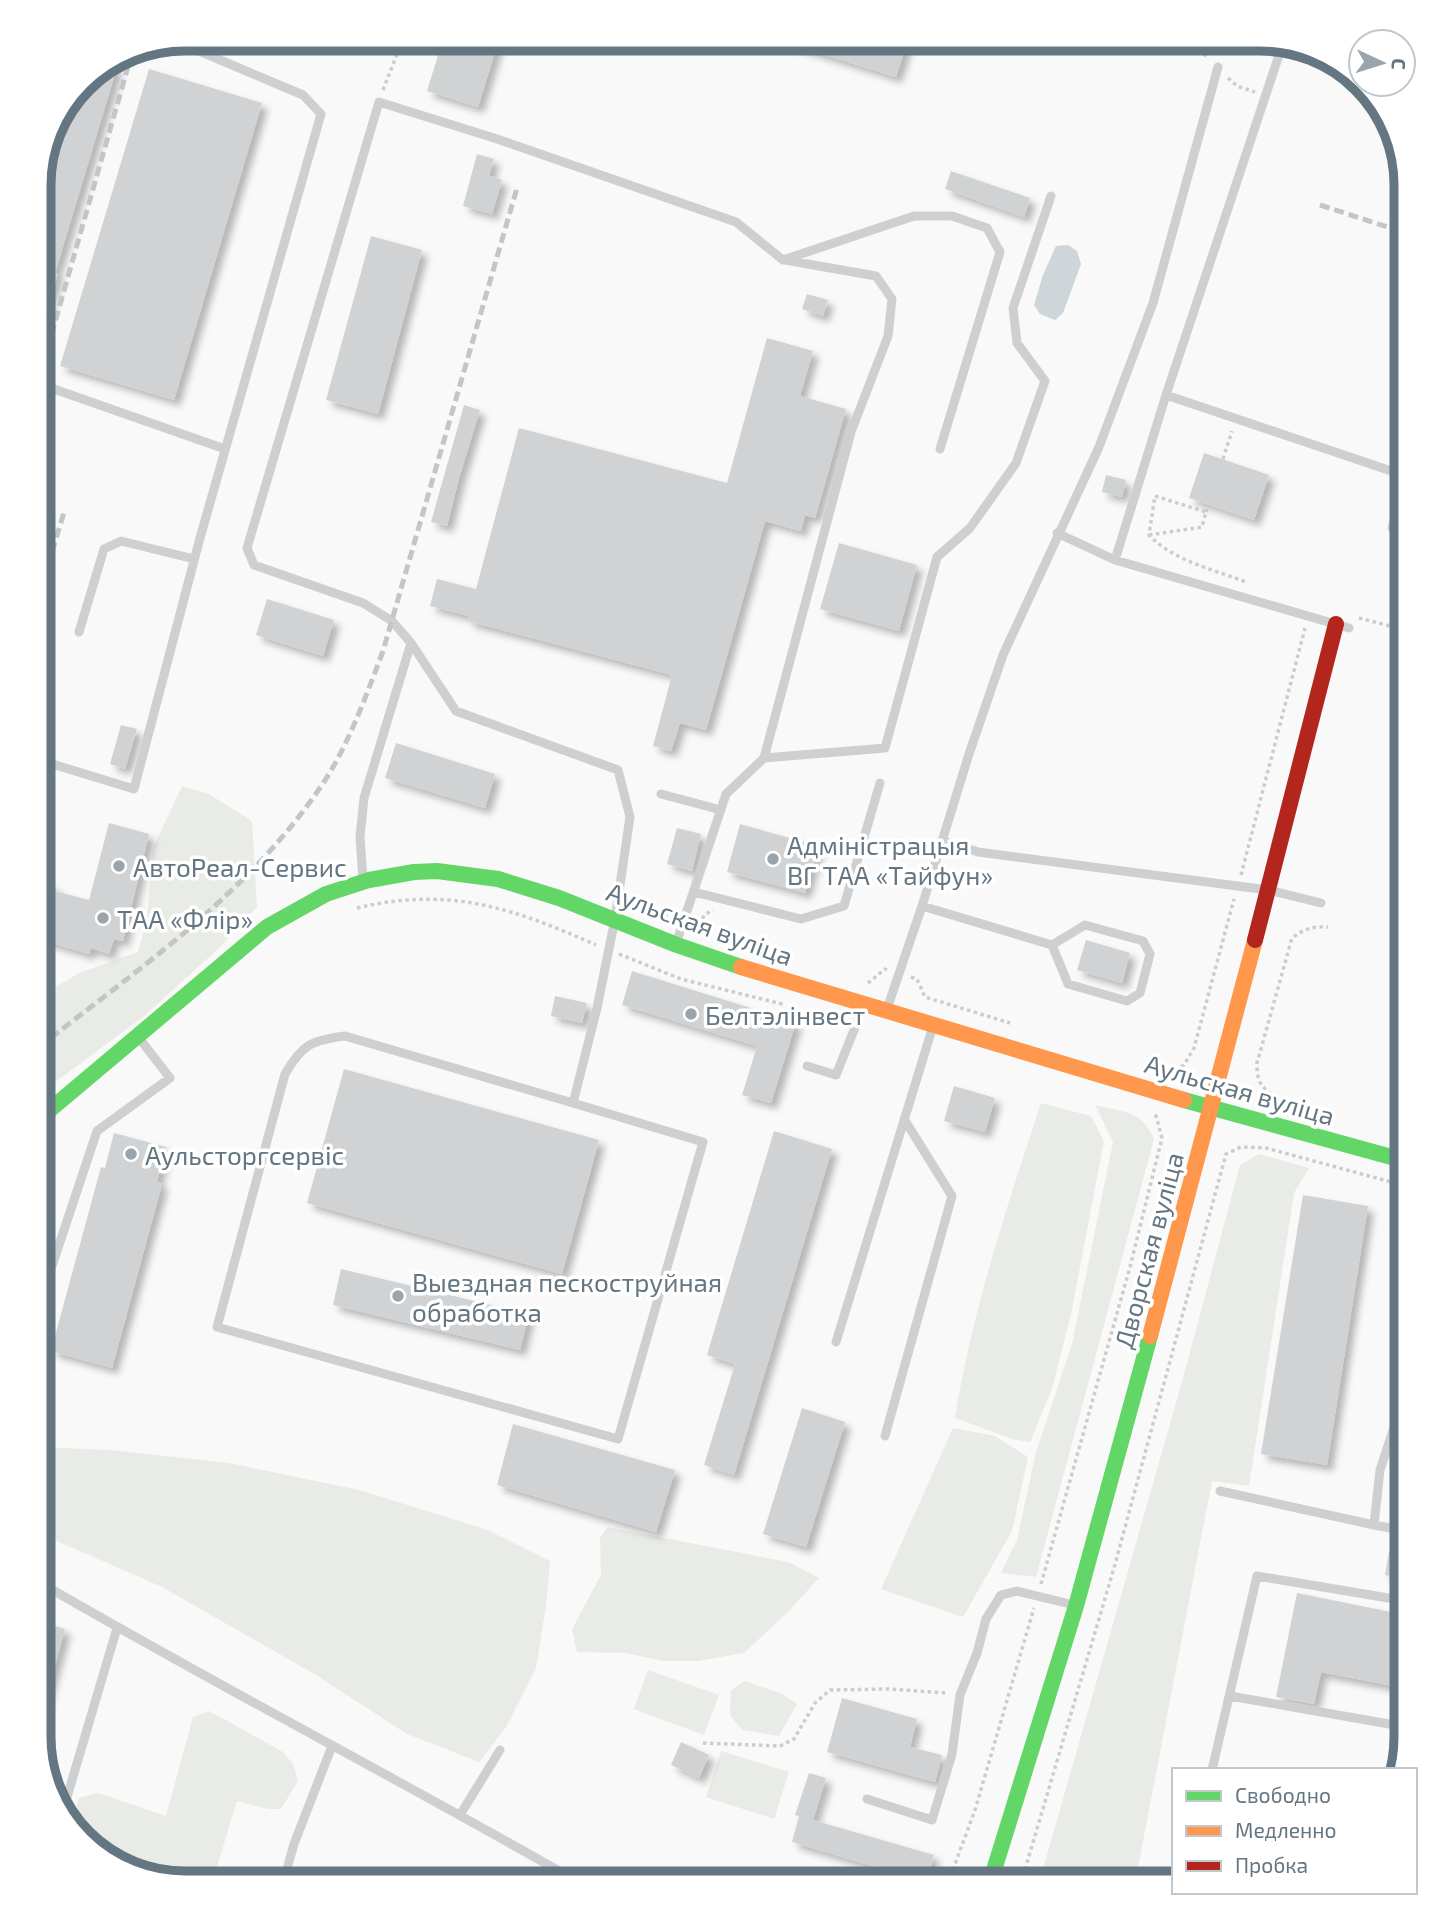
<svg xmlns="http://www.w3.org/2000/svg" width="1445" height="1922" font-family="'Exo 2',sans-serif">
<defs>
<filter id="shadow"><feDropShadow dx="6" dy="6" stdDeviation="3.5" flood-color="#0004"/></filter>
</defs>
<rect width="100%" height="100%" fill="#f9f9f9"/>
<path fill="#e8ebe6" d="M182,786L209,794L252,821L257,907L217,950L143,1017L39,1094V997L79,973L138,952L147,918L153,848Z
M1041,1103L1091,1116L1104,1141L1071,1314L1052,1389L1030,1442L1012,1439L955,1418C972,1311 1007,1206 1041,1103Z
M1095,1105C1123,1112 1142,1110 1154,1139L1036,1577L1001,1573L1017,1540L1036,1452L1072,1344L1113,1142Z
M1259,1154L1309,1168L1294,1193L1249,1486L1212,1481L1135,1883H1039L1182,1382L1240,1165Z
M953,1428L995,1436L1028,1457L1012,1531L963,1617L881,1589Z
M39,1447L110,1450L229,1463L359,1490L485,1529L550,1561L546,1605L536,1668L506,1727L479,1762L407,1734L316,1675L162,1587L43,1535L39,1532Z
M607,1527L788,1562L819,1578L788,1612L744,1653L698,1661H663L626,1653L577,1652L572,1629L601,1575L600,1538Z
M648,1670L719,1695L704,1735L634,1709Z
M745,1681L782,1694L797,1704L779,1736L742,1730L730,1715L731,1690Z
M209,1711L283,1752L293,1764L298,1781L281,1809H268L237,1801L212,1883H185L112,1864L71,1825L79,1798L98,1793L166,1816L193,1717Z
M721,1751L789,1772L774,1819L706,1797Z"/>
<path fill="#ced6d9" d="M1068,245L1077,251L1081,264L1063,313L1055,320L1040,314L1034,305L1043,275L1056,246Z"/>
<path fill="#d0d2d3" filter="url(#shadow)" d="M443,39H499L478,107L427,91Z
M785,39H908L896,77L784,42Z
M107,64L117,67L55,273H58L43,323H39V175L54,120L88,75Z
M149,69L262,103L174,400L60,366Z
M477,154L494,159L489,176L502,180L492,214L463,206Z
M951,171L1030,198L1024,217L945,189Z
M371,236L422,250L378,414L326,400Z
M807,294L828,300L823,316L802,309Z
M767,338L813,351L800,396L846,409L815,518L805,515L801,531L765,521L706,730L680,723L671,751L653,746L672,675L468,621L469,616L430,606L437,579L476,589L519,428L727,483Z
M464,405L480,410L459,478L447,526L431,522Z
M1204,453L1269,475L1254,520L1189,498Z
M1106,475L1126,480L1122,497L1102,492Z
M839,543L917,565L899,631L820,609Z
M267,599L334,620L323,656L256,635Z
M121,725L137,729L125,769L110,764Z
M396,743L495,774L485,808L385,778Z
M109,823L149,834L123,941L114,939L109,954L91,948L89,954L39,939V882L56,887L55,891L89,900Z
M740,824L818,846L805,893L727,872Z
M677,828L701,834L692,871L667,864Z
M1086,940L1130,953L1122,983L1077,970Z
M632,971L796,1022L771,1103L742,1095L757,1046L622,1005Z
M555,996L587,1003L582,1023L551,1016Z
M344,1069L599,1140L562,1274L307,1203Z
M954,1086L995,1098L985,1132L944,1121Z
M774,1131L832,1149L734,1475L704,1465L735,1364L707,1355Z
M114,1133L166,1147L157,1182L162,1184L112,1368L51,1351L101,1167L105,1168Z
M1303,1195L1368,1206L1327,1465L1261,1454Z
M341,1269L529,1314L520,1350L333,1305Z
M802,1408L845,1422L806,1547L763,1534Z
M513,1424L675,1470L656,1532L497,1485Z
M1389,1552L1406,1556V1579L1385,1575Z
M1297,1593L1406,1615V1670L1403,1688L1321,1672L1314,1704L1276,1697Z
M39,1621L65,1629L43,1709L38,1708Z
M842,1698L917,1719L910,1747L942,1755L935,1782L827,1752Z
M681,1742L709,1755L699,1778L671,1765Z
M809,1773L826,1778L813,1820L795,1815Z
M799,1816L934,1855L926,1882L792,1842Z"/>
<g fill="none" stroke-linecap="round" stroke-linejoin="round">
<path stroke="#cbcccd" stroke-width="3.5" stroke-dasharray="3.5 3.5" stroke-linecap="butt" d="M1189,39L1208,58
M1228,78L1237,86L1255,92
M383,90L403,39
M1223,459L1232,431
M1206,512L1208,505
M1149,535L1202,527L1206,512L1155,496L1149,535C1174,561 1212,569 1246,582
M1359,618L1394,627
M1241,875L1305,628
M632,901L673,917
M357,908C449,886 513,908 596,945
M698,932L704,915L713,910
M619,954L681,979L786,1005
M911,977L917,979L925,997L1010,1023
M868,983L885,969L887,970
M1168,1072L1184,1065L1194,1048L1234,899
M1277,1098C1261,1088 1257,1082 1257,1063L1292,938C1304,929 1313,926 1328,927
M1041,1584L1130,1267L1162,1138L1156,1116L1152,1115
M703,1743L780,1746L794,1739L815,1703L830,1690L889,1689L947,1693
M948,1883L975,1810L1034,1608
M1021,1883L1114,1568L1226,1154L1241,1147L1266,1148L1406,1186"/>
<path stroke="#cecfd0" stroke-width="9" d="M161,43H180
M54,389L225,449
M1166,395L1406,476
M1392,528L1406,484
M1057,533L1115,560L1349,628
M1115,560L1166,395L1283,43
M79,632L104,549L121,541L194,559
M764,758L885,748L937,557L970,528L1016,463L1045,381L1017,343L1013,308L1051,196
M39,760L134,789L200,538L321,114L303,95L180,43L181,39
M661,794L721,810
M942,840L978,852L1268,890L1321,903
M363,879L360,837L364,798L411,643
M694,892L801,919L844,906L880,783
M922,906L1052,945L1085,925L1143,941L1150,954L1140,993L1127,1001L1068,984L1052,945
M676,944L726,794L764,758L851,432L888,336L892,299L876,276L785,260
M887,1009L922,906L969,754L1003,655L1099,447L1153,303L1218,67
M807,1066L836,1075L864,1005
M573,1103L703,1142L618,1439L217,1327L285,1074C302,1045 311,1040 345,1036L573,1103L597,1008L615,919L630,817L618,770L456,711L411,643L392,621L363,603L254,565L247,548L379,102L494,138L736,222L783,260L914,216H952L987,228L1000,252L940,449
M39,1305L97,1131L170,1078L139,1038
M836,1342L933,1026
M885,1436L952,1196L904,1119
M1220,1491L1374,1525
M1406,1531L1374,1525L1380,1470L1406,1391
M39,1582C217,1686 401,1780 580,1883
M1230,1696L1406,1727
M1212,1770L1257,1576L1406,1601
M867,1799L932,1820L952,1754L960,1695L977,1653L986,1619L1001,1595L1017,1591L1074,1605
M62,1814L117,1628
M460,1815L500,1750
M283,1883L294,1844L332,1746"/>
<path stroke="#63d668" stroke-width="16" d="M1184,1100L1406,1161
M39,1119L267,927L326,894L369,880L414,872L437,871L498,879L559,898L677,945L741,967
M990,1883L1076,1606L1150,1336"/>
<path stroke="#ff974d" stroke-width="16" d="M741,967L1184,1100
M1150,1336L1255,940"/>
<path stroke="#b3261e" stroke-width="16" d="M1255,940L1336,624"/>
<path stroke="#c3c5c6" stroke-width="5" stroke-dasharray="10 5" stroke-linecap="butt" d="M1320,205L1406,233
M39,378L133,49
M39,595L65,509
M39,1047C140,968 249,893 322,785C349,744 366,696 383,651L517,188"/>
</g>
<g fill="#99a4ac" stroke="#fff" stroke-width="2.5">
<circle cx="773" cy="859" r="7"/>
<circle cx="119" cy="866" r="7"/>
<circle cx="103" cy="918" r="7"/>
<circle cx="691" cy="1014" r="7"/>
<circle cx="131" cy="1154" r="7"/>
<circle cx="398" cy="1296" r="7"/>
</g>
<g text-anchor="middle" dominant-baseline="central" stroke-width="7" stroke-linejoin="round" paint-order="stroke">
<g font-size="26" fill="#657683" stroke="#fff" text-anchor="start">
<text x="787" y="844">Адміністрацыя<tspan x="787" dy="30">ВГ ТАА «Тайфун»</tspan></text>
<text x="133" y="866">АвтоРеал-Сервис</text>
<text x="117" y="918">ТАА «Флір»</text>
<text x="705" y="1014">Белтэлінвест</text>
<text x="145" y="1154">Аульсторгсервіс</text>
<text x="412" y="1281">Выездная пескоструйная<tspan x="412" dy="30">обработка</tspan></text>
</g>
<g font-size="26" fill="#657683" stroke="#fff">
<text transform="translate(700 923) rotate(20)">Аульская вуліца</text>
<text transform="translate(1240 1089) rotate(16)">Аульская вуліца</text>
<text transform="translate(1148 1250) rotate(-75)">Дворская вуліца</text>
</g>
</g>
<path d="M0 0H1445V1922H0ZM185 51H1260A134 134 0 0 1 1394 185V1737A134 134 0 0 1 1260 1871H185A134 134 0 0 1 51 1737V185A134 134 0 0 1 185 51Z" fill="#fff" fill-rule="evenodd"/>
<path fill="none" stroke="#657683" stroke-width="9" d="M185 51H1260A134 134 0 0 1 1394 185V1737A134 134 0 0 1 1260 1871H185A134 134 0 0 1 51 1737V185A134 134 0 0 1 185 51Z"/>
<rect x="1172" y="1768" width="245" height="126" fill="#ffffff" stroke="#c1c8cd" stroke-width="2"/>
<rect x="1186" y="1791" width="35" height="10" fill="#63d668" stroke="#c1c8cd" stroke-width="2"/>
<text x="1235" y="1803" font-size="21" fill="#657683">Свободно</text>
<rect x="1186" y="1826" width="35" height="10" fill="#ff974d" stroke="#c1c8cd" stroke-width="2"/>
<text x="1235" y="1838" font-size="21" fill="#657683">Медленно</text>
<rect x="1186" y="1861" width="35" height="10" fill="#b3261e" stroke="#c1c8cd" stroke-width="2"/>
<text x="1235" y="1873" font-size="21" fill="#657683">Пробка</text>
<g transform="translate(1382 63) rotate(94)"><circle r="33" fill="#ffffff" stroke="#c1c8cd" stroke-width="2"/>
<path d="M0-5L12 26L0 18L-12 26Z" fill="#99a4ac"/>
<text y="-10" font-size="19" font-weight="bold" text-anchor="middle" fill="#657683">С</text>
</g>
</svg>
